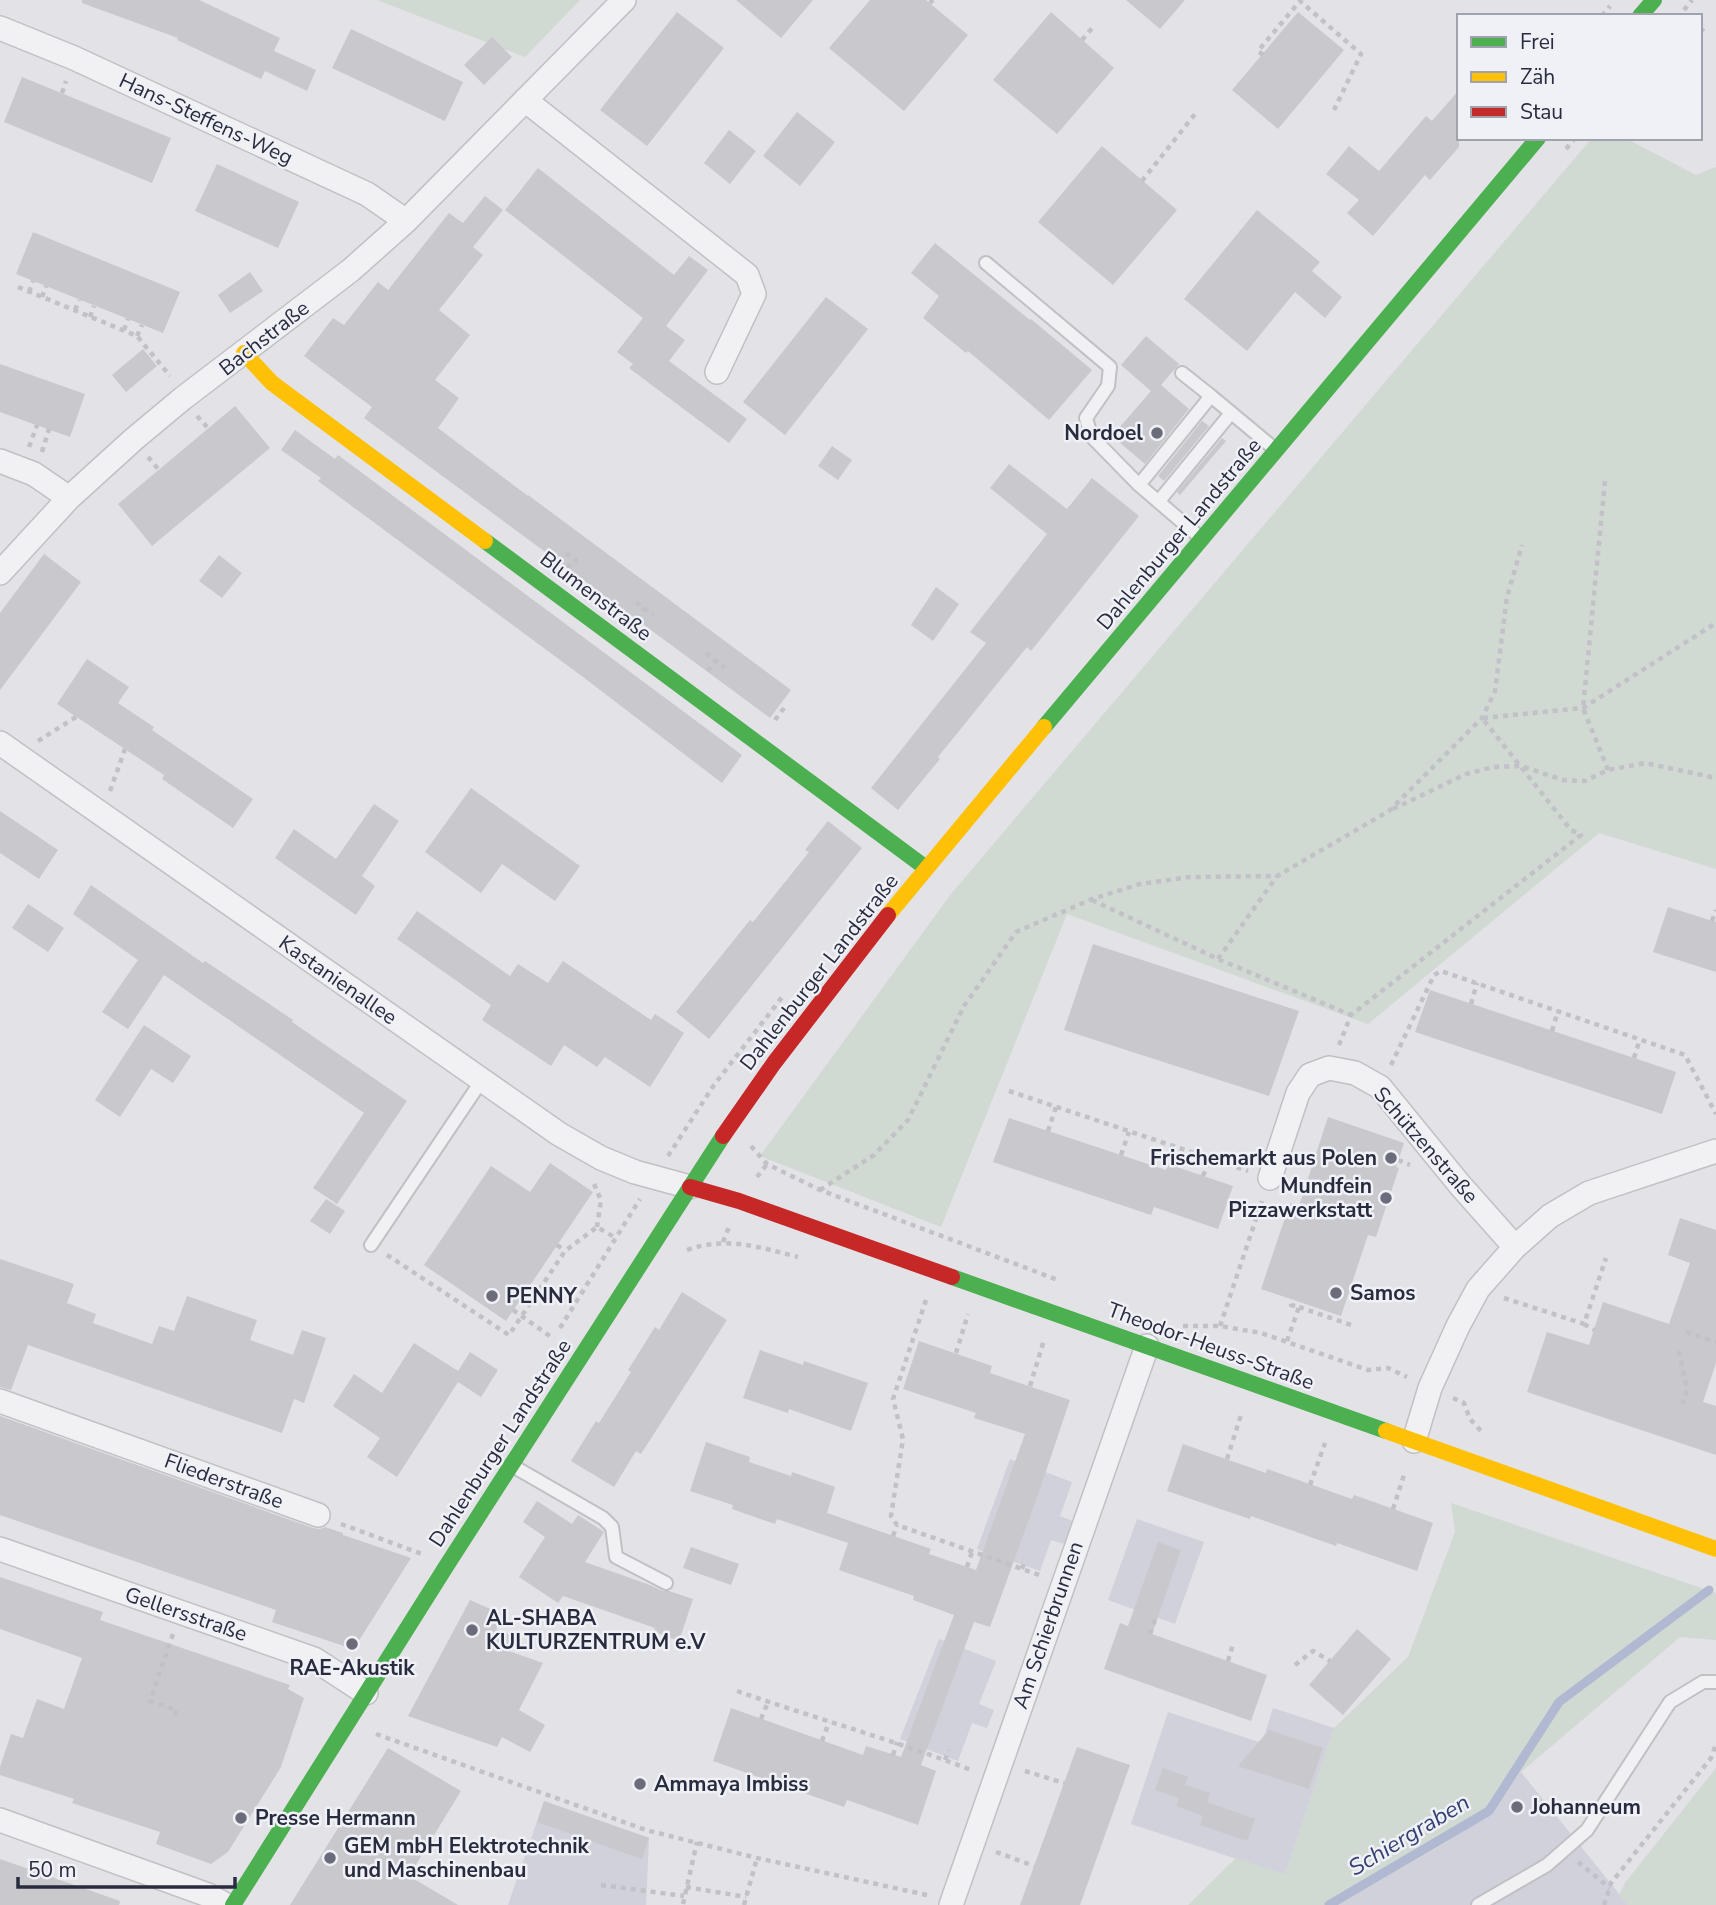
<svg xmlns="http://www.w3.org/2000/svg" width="1716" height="1905" font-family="'Nunito Sans',sans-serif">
<rect width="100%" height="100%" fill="#e2e2e7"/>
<path fill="#d0d1da" d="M1010,1459L1072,1482L1060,1516L1073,1521L1064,1544L1051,1540L1040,1571L977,1549Z
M1137,1519L1204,1542L1175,1624L1108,1600Z
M939,1639L996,1661L979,1704L994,1710L987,1728L972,1723L958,1761L900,1739Z
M1273,1708L1334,1728L1285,1875L1131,1824L1168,1712L1262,1743Z
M1521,1772L1628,1905H1338L1447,1842Z
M544,1801L649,1838L646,1905H508Z"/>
<path fill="#d0d9d2" d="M377,0H580L525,57Z
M1592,138H1625L1696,175L1716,167V869L1599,833L1368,1024L1067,914L941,1227L760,1156L951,894Z
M1451,1503L1716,1593V1640L1680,1637L1521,1772L1447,1842L1338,1905H1188L1236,1858L1285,1874L1334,1728L1408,1657L1455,1532Z
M1716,1768V1905H1628L1619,1895L1625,1883Z"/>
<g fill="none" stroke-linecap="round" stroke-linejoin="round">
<path stroke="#b1b8d1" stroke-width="9" d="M1329,1905L1489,1811L1559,1702L1709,1590"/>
</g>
<path fill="#c8c8cd" d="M82,0H199L280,38L274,51L316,70L307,91L265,71L261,79L177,40L178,38L82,3Z
M736,0H813L781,38Z
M870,0H926L968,35L904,111L829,48Z
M1126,0H1185L1160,29Z
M677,12L724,48L647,146L600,110Z
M1051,12L1114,68L1057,134L993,80Z
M1298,12L1344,50L1278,129L1232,90Z
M351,29L463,82L445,121L332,68Z
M492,37L512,57L484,85L464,65Z
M22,77L171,138L152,183L4,122Z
M1459,90V147L1430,180L1425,175L1373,236L1347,213L1359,200L1326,174L1349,146L1379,171L1426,116L1432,121Z
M797,112L835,142L800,186L763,156Z
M729,130L756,151L730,184L704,163Z
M1102,146L1177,210L1113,285L1038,222Z
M217,164L299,202L278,248L195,211Z
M538,168L674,275L689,256L708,270L666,326L685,340L669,361L747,419L729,443L629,368L633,364L617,352L643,318L505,210Z
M485,196L503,210L473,247L483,255L439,310L470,335L435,380L459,398L438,428L528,496V495L791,690L770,718L364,418L372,407L304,356L333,318L344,325L378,282L388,290L449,213L463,223Z
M1257,210L1320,262L1312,271L1342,297L1325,318L1295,292L1247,351L1184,299Z
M33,232L180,292L163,333L16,274Z
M935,243L1030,320L1031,319L1092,370L1049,420L968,351L966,353L923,318L939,296L911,273Z
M250,272L263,291L230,313L218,295Z
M826,297L868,329L785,435L743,402Z
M1146,336L1179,364L1161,385L1189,409L1145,464L1112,436L1151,391L1121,365Z
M143,349L157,366L126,392L112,375Z
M0,364L85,394L70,437L0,412Z
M235,406L270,448L152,546L118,504Z
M1202,421L1209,426L1164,481L1158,476Z
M295,430L335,459L338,455L742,755L722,783L583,677L318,481L321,478L281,450Z
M1222,438L1226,441L1180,495L1177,492Z
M832,446L852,460L838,480L818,466Z
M1009,464L1067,509L1092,478L1139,516L1031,651L1027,647L938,757L940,759L898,810L871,788L986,643L970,632L1047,534L990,488Z
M44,554L81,582L0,690V613Z
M219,555L242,573L222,598L199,581Z
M936,587L959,604L933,641L911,625Z
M87,659L129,687L118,703L154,727L152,730L253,799L233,828L162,779L164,775L57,704Z
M471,788L580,866L555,901L502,864L481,893L425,852Z
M374,804L399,821L362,876L375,886L356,915L275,858L294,829L336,859Z
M0,811L58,850L39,879L0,853Z
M828,821L862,848L709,1039L676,1012L750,920L753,922L809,852L805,850Z
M91,885L203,963L205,961L293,1020L292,1022L407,1101L337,1204L313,1188L364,1113L164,975L128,1029L102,1012L138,960L73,914Z
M28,904L64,928L48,952L12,928Z
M1668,907L1716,922V972L1653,952Z
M417,911L510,976L518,964L548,983L563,961L651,1020L655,1014L684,1033L650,1087L605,1057L597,1067L564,1045L551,1066L482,1020L491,1005L397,939Z
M1093,944L1299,1011L1269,1096L1064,1030Z
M1430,990L1676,1072L1662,1114L1415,1032Z
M144,1025L191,1056L173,1083L151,1069L120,1117L95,1100Z
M1328,1117L1404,1143L1396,1167L1399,1168L1376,1237L1368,1235L1341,1316L1261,1289L1290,1203L1299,1206Z
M1009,1118L1166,1170L1168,1164L1233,1186L1218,1229L1154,1207L1151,1215L993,1162Z
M550,1163L593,1192L506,1321L424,1265L491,1166L530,1192Z
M326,1199L345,1211L330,1234L310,1221Z
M1680,1218L1716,1230V1363L1703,1402L1716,1406V1455L1527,1392L1547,1332L1589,1345L1603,1302L1669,1324L1690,1263L1668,1255Z
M0,1259L74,1284L67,1303L96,1314L93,1323L152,1344L159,1326L174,1331L187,1296L257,1320L250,1340L293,1355L302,1330L326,1338L304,1403L294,1399L282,1433L28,1345L11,1390L0,1387Z
M682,1292L727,1320L641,1454L636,1451L614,1487L571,1461L596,1421L599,1423L631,1372L628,1370L655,1327L659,1330Z
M919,1341L992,1366L990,1373L1070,1400L1041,1486L990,1627L974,1622L921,1765L936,1771L918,1825L847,1800L844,1807L713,1761L731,1708L863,1755L866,1746L901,1757L954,1615L913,1600L914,1596L839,1570L848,1543L777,1519L775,1524L732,1509L733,1505L690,1491L706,1442L750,1457L749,1462L791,1476L792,1472L835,1487L827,1513L931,1549L929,1554L976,1570L1025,1434L974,1418L976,1413L903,1389Z
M414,1343L458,1371L470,1352L498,1370L481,1397L458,1382L397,1477L367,1457L380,1438L333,1406L354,1374L382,1393Z
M760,1350L803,1365L804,1361L868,1383L851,1431L789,1409L788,1413L743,1398Z
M0,1416L313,1528L320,1529L325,1527L343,1533V1535L411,1558L358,1642L347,1647L272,1622L276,1610L0,1515Z
M1183,1444L1266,1473L1267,1469L1352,1499L1354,1495L1433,1523L1417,1571L1337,1543L1336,1546L1251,1516L1250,1519L1167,1491Z
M537,1501L572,1524L578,1515L604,1532L585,1562L650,1585L663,1591H669L693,1599L679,1641L654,1632L655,1628L563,1596L558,1603L519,1577L545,1537L523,1522Z
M1158,1542L1181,1550L1152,1634L1267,1675L1251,1721L1104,1669L1120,1623L1128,1626Z
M691,1547L739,1564L731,1585L683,1568Z
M0,1577L103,1612L100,1620L290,1685L288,1689L304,1698L281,1767L228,1852L211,1864L156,1844L160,1832L72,1803L74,1799L0,1775V1767L11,1734L23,1738L37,1699L64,1709L82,1658L0,1629Z
M470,1600L504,1615L496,1629L513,1636L506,1650L543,1663L519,1710L545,1725L530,1752L502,1737L497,1747L408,1716Z
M1357,1629L1391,1659L1343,1715L1309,1685Z
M1269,1730L1323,1748L1309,1789L1238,1766Z
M1077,1747L1130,1765L1080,1905H1020Z
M388,1748L461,1791L409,1876L458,1905H290Z
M1163,1768L1188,1777L1185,1785L1210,1793L1207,1802L1255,1819L1247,1841L1200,1825L1203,1816L1176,1806L1179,1798L1155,1790Z
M544,1801L649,1838L642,1859L537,1822Z
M0,1859L120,1901L119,1905H0Z"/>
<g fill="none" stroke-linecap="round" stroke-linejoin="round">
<defs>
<path id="lane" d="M986,263L1110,367L1108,386L1086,418L1091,436L1139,485
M1182,373L1211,396
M1159,501L1231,413
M1202,539L1139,485L1211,396L1276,450
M371,1245L482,1080
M511,1465L603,1518L612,1527L616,1557L666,1583
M1478,1905L1547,1865L1587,1830L1670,1702L1703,1682H1716"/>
<path id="street" d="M0,28L74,58L367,194L406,221
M525,100L747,275L754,294L717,372
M0,461L34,474L69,498
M0,573L69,498L134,439L182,399L351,270L406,221L624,0
M0,743L559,1134L601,1158L635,1172L690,1187
M1270,1178L1298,1093L1310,1075L1329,1068L1355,1073L1380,1087L1460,1185L1515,1247
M0,1401L318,1515
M1414,1441L1430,1388L1458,1326L1478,1289L1515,1247L1550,1216L1589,1193L1716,1151
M0,1549L314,1659L366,1693
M0,1820L208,1895L226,1905
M951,1905L1147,1346"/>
</defs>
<use href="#lane" stroke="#c0c0c5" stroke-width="16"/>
<use href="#street" stroke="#c0c0c5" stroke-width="26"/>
<path stroke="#c1c1c7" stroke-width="4.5" stroke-dasharray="5 5" stroke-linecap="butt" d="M930,3L933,0
M1684,10L1692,0
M1602,16L1610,6
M1700,28L1706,33
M1082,40L1093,27
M1263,55L1258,51L1300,1L1361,54L1334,110
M62,93L66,81
M1566,149L1575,138
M1142,181L1195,114
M18,287L137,336L170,376
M29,292L33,281
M42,297L46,286
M75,310L79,300
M90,317L94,306
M124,330L128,319
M137,336L142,325
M197,416L208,428
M29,447L37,425
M42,452L49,429
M148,457L159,470
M1605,481L1583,708L1608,770
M566,553L582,565
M568,568L574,559
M636,602L653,615
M637,619L644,608
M706,653L725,668
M708,671L715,661
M1483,718L1583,708L1716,623
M775,720L784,708L780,705
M38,741L76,717
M110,791L125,749
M1393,809L1466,774L1494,767L1521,766L1563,780L1585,781L1608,770L1645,763L1716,778
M1092,900L1218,959L1351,1015
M1712,921L1716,910
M1218,959L1277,876
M1471,1004L1477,983
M1552,1031L1558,1011
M1339,1045L1351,1015L1581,835L1571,830L1482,718
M1634,1058L1640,1039
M1391,1065L1434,975L1441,971L1685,1055L1716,1114
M1009,1091L1248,1171
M1048,1131L1056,1107
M751,1146L767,1164L820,1190L1058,1280
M1121,1155L1129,1132
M668,1156L714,1085L783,996
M1398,1160L1410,1165
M1203,1176L1210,1159
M757,1177L767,1164
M594,1184L601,1200L597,1227
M820,1190L874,1155L908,1120L964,1006L1016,932L1092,899L1140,884L1190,877L1277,876L1389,811L1482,718L1495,691L1507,597L1522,545
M723,1242L729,1227
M557,1245L565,1251
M687,1250C726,1236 759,1247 798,1257
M387,1255L509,1335L565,1251L597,1227L616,1238
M1504,1298L1584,1324L1606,1258
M926,1300L893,1399L903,1439L891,1516L897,1525L1042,1576
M1299,1307L1354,1326
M513,1310L554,1339
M1584,1324L1594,1330
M1183,1326H1220L1261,1333L1368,1370L1388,1368L1407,1377
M1220,1326L1262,1201
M560,1328L640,1199
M1686,1332L1716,1342
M1287,1341L1299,1307L1291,1305L1292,1300
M1679,1351L1687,1390L1682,1405
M956,1353L968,1314
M1030,1386L1044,1340
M1453,1398L1464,1403L1470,1419L1482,1432
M1227,1459L1241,1415
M1310,1485L1325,1443
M1393,1509L1405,1472
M341,1524L422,1554
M893,1536L897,1525
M967,1567L972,1552
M1022,1569L1025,1561
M173,1634L150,1701L177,1710L174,1717
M1150,1634L1156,1617
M1228,1661L1233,1644
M1295,1665L1313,1651L1330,1661
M737,1691C814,1718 894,1740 971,1770
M761,1719L768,1702
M376,1734L646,1830L757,1858L927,1895
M822,1741L829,1722
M893,1755L897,1742
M945,1760L949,1750
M1025,1771L1064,1783
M996,1852L1034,1866
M1578,1862L1610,1888
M601,1885L684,1896
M686,1887L746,1897
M683,1904L697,1842
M744,1905L757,1858
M1604,1905L1611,1883L1711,1758L1716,1744"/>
<use href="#lane" stroke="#f1f1f4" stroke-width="12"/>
<use href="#street" stroke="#f1f1f4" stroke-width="23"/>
<path stroke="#4caf50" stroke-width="16" d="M1640,16L1654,0
M485,541L926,868
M1044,727L1538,138
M952,1277L1386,1431
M233,1905L447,1565L723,1136"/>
<path stroke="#ffc107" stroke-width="16" d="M244,353L272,383L485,541
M888,915L1044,727
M1386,1431L1716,1549"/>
<path stroke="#c62828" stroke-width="16" d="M723,1136L774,1063L888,915
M690,1187L739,1201L952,1277"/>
</g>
<g fill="#6a6c7a" stroke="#eff1f6" stroke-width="2.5">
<circle cx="1157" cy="433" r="7"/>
<circle cx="1391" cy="1158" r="7"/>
<circle cx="1386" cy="1198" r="7"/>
<circle cx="1336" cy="1293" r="7"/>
<circle cx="492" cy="1296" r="7"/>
<circle cx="472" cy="1630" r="7"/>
<circle cx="352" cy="1644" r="7"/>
<circle cx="640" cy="1784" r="7"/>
<circle cx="1517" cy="1807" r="7"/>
<circle cx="241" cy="1818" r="7"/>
<circle cx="330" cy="1858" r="7"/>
</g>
<g text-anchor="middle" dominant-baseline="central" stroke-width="5" stroke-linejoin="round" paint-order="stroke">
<g font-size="21" fill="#292c3f" stroke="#eff1f6">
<text transform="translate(206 119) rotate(25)">Hans-Steffens-Weg</text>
<text transform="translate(264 338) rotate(-38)">Bachstraße</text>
<text transform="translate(1179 534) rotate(-50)">Dahlenburger Landstraße</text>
<text transform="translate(596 596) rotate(37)">Blumenstraße</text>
<text transform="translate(819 972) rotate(-52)">Dahlenburger Landstraße</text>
<text transform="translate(338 980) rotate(35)">Kastanienallee</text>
<text transform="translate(1426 1145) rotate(49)">Schützenstraße</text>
<text transform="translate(1211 1346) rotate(20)">Theodor-Heuss-Straße</text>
<text transform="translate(500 1443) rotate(-57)">Dahlenburger Landstraße</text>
<text transform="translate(224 1481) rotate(20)">Fliederstraße</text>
<text transform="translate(186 1614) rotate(19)">Gellersstraße</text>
<text transform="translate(1048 1625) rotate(-71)">Am Schierbrunnen</text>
</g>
<g font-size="21" font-weight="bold" fill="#292c3f" stroke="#eff1f6" text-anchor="start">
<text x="1143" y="433" text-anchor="end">Nordoel</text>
<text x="1377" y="1158" text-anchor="end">Frischemarkt aus Polen</text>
<text x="1372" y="1186" text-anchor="end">Mundfein<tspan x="1372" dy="24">Pizzawerkstatt</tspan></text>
<text x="1350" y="1293">Samos</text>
<text x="506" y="1296">PENNY</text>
<text x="486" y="1618">AL-SHABA<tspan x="486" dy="24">KULTURZENTRUM e.V</tspan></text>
<text x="352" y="1668" text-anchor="middle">RAE-Akustik</text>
<text x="654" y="1784">Ammaya Imbiss</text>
<text x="1531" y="1807">Johanneum</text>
<text x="255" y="1818">Presse Hermann</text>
<text x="344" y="1846">GEM mbH Elektrotechnik<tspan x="344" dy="24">und Maschinenbau</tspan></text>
</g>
<g font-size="23" font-style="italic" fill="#354172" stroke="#eff1f6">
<text transform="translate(1409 1835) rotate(-31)">Schiergraben</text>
</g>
</g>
<rect x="1457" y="14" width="245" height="126" fill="#eff1f6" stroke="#a0a2ad" stroke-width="2"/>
<rect x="1471" y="37" width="35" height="10" fill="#4caf50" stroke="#a0a2ad" stroke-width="2"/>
<text x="1520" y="49" font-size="21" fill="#292c3f">Frei</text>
<rect x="1471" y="72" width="35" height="10" fill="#ffc107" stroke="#a0a2ad" stroke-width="2"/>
<text x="1520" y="84" font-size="21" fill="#292c3f">Zäh</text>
<rect x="1471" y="107" width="35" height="10" fill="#c62828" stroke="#a0a2ad" stroke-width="2"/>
<text x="1520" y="119" font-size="21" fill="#292c3f">Stau</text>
<path d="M18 1877v10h217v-10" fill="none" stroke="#292c3f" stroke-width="3.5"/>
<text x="28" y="1877" font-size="21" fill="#292c3f" stroke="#eff1f6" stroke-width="5" paint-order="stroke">50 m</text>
</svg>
